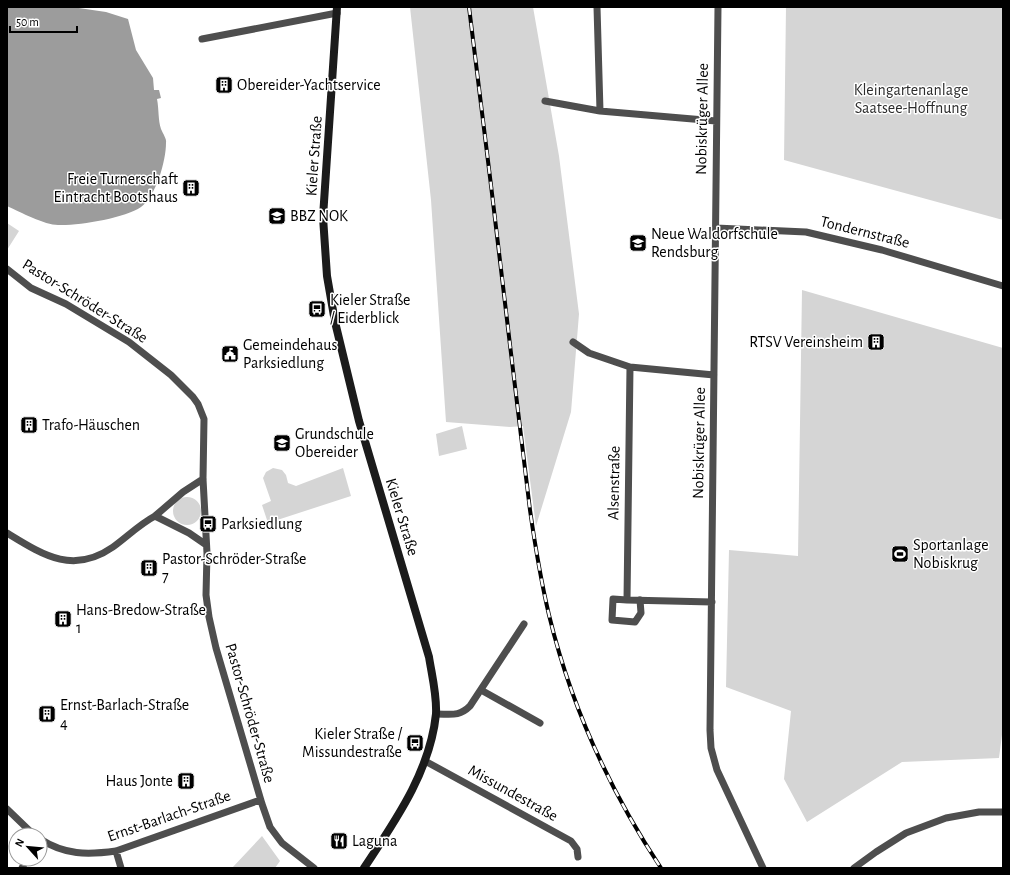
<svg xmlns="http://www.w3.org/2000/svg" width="1010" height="875" font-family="'Alegreya Sans',sans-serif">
<rect width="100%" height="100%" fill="#fff"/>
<path fill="#d5d5d5" d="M410,7H533L559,156L579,314L571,412L536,526L523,426L510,427L446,422L431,200Z
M786,7H1003V220L784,160Z
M7,223L19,231L7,250Z
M802,290L1003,348V727L999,758L902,762L807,822L784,779L791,711L726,687L729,550L798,556Z
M462,426L467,449L439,456L436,434Z
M273,468L282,470L286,475L288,483L296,486L343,468L351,496L268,523L262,505L271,501L263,478L266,472Z
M173 511a14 14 0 1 1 28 0a14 14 0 1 1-28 0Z
M262,836L280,861L275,868H232Z"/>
<path fill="#9c9c9c" d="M7,7H72L106,12L128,19L136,50L153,78L154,90H159L161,98L157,99C159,109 158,120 161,129C163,134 167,139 166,143C166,161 156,196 141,207C125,218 78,226 58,225C45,225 20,212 7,206Z"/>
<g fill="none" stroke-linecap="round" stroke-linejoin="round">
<path stroke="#4e4e4e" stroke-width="7" d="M597,7L600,111L716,121
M718,7L710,730L711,748L717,770L763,868
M202,39L337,13
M545,101L600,111
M716,228L806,232L882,250L1003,286
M7,269L31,288L66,304L129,342L171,375L193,397L198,404L204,419L203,479L207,553L206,595L209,617L216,648L262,804L270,827L282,843L314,868
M573,342L589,353L630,367L714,375
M630,367L627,600L712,602
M203,479L183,492L155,516L189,533L205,544
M7,533C43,555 73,575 113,547C128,536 140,524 155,516
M627,600L613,599L612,620L635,622L641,613L640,600
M481,690L540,723
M436,714C451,714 459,717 470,706L524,624
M425,761L571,841L577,849L578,857
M7,809L34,835
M40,839C65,855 87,855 116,851L260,800
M116,851L121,868
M22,868L27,859
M854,868L876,852L906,833L946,818L979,812H1003"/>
<path stroke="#1b1b1b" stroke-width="8" d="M337,7L323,217L327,276L335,322L359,421L429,657C432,676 437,695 436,714C430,772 395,821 364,868"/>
<defs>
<path id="rail" d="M469,7C483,120 497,232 510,345C517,400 523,455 530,510C535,545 541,581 549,615C571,706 610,791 661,868"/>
</defs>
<use href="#rail" stroke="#000" stroke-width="4"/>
<use href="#rail" stroke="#fff" stroke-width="2.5" stroke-dasharray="8" stroke-linecap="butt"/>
</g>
<defs>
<symbol id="building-square" viewBox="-11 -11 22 22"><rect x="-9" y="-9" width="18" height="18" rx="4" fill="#000" stroke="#fff"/><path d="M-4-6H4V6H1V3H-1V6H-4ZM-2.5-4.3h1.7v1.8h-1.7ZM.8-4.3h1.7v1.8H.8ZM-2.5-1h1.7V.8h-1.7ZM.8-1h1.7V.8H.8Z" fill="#fff"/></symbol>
<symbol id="school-square" viewBox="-11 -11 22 22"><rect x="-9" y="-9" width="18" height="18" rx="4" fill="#000" stroke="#fff"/><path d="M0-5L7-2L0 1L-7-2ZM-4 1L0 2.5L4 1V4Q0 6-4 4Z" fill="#fff"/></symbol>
<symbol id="bus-square" viewBox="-11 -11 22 22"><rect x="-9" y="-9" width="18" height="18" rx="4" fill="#000" stroke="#fff"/><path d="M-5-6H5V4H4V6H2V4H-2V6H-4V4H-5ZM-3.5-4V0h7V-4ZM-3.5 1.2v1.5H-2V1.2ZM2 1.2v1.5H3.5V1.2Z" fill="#fff"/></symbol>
<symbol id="civic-square" viewBox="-11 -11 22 22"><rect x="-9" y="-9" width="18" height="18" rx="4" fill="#000" stroke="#fff"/><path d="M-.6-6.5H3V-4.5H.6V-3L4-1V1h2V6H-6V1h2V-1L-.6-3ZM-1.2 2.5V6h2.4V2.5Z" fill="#fff"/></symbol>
<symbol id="stadium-square" viewBox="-11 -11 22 22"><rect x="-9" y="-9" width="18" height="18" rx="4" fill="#000" stroke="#fff"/><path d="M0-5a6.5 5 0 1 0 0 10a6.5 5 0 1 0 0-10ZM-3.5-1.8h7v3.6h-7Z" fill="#fff"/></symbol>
<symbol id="restaurant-square" viewBox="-11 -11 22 22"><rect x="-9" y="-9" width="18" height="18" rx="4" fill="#000" stroke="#fff"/><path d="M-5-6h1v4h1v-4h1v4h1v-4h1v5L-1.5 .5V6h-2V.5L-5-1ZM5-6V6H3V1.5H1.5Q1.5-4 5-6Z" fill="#fff"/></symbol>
</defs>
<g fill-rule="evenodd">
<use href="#building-square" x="214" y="75" width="20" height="20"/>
<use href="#building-square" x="181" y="178" width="20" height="20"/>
<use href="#school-square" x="267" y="206" width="20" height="20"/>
<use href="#school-square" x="628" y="233" width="20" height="20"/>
<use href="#bus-square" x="307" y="299" width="20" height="20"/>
<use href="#building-square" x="866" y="332" width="20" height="20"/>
<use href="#civic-square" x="220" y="344" width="20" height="20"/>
<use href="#building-square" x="19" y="415" width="20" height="20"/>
<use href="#school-square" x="272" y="433" width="20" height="20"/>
<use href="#bus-square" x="198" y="514" width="20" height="20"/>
<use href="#stadium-square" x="890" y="544" width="20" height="20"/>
<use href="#building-square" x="139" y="558" width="20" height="20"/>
<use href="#building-square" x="53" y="609" width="20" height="20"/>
<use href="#building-square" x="37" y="704" width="20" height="20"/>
<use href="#bus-square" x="405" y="733" width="20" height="20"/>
<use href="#building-square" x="176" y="771" width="20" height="20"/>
<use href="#restaurant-square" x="329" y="831" width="20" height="20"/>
</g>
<g text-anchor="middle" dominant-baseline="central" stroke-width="3" stroke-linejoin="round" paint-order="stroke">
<g font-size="16" fill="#000" stroke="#fff" text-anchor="start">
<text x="237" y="85">Obereider-Yachtservice</text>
<text x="178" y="179" text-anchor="end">Freie Turnerschaft<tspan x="178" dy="18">Eintracht Bootshaus</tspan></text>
<text x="290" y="216">BBZ NOK</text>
<text x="651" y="234">Neue Waldorfschule<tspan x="651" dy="18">Rendsburg</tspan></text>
<text x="330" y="300">Kieler Straße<tspan x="330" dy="18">/ Eiderblick</tspan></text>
<text x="863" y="342" text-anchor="end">RTSV Vereinsheim</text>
<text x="243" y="345">Gemeindehaus<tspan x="243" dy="18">Parksiedlung</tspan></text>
<text x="42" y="425">Trafo-Häuschen</text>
<text x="295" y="434">Grundschule<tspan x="295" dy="18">Obereider</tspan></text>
<text x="221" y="524">Parksiedlung</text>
<text x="913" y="545">Sportanlage<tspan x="913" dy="18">Nobiskrug</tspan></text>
<text x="162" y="559">Pastor-Schröder-Straße<tspan x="162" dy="18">7</tspan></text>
<text x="76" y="610">Hans-Bredow-Straße<tspan x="76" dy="18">1</tspan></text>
<text x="60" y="705">Ernst-Barlach-Straße<tspan x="60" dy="18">4</tspan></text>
<text x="402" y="734" text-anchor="end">Kieler Straße /<tspan x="402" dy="18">Missundestraße</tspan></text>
<text x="173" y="781" text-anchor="end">Haus Jonte</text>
<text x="352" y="841">Laguna</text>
</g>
<g font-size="16" fill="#2c2c2c" stroke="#fff">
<text x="911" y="90">Kleingartenanlage<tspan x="911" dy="18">Saatsee-Hoffnung</tspan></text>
</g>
<g font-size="16" fill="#000" stroke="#fff">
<text transform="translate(702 119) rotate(-89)">Nobiskrüger Allee</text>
<text transform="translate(314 156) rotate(-86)">Kieler Straße</text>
<text transform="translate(865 232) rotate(14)">Tondernstraße</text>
<text transform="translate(85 301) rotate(32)">Pastor-Schröder-Straße</text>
<text transform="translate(699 443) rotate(-89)">Nobiskrüger Allee</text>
<text transform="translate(614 483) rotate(-89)">Alsenstraße</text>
<text transform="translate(402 517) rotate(73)">Kieler Straße</text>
<text transform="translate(250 713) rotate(74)">Pastor-Schröder-Straße</text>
<text transform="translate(513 793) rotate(29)">Missundestraße</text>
<text transform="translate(169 816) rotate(-19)">Ernst-Barlach-Straße</text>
</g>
</g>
<rect width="1010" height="875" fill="none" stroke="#000000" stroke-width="16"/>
<g transform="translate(28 847) rotate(297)"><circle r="19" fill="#ffffff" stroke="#999999"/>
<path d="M0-3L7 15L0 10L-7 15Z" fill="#000000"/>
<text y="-6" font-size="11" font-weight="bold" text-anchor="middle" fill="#000000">N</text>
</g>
<path d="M10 26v6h67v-6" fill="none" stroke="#000000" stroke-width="2"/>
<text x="16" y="26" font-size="12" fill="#000000" stroke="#ffffff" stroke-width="3" paint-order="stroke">50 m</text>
</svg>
